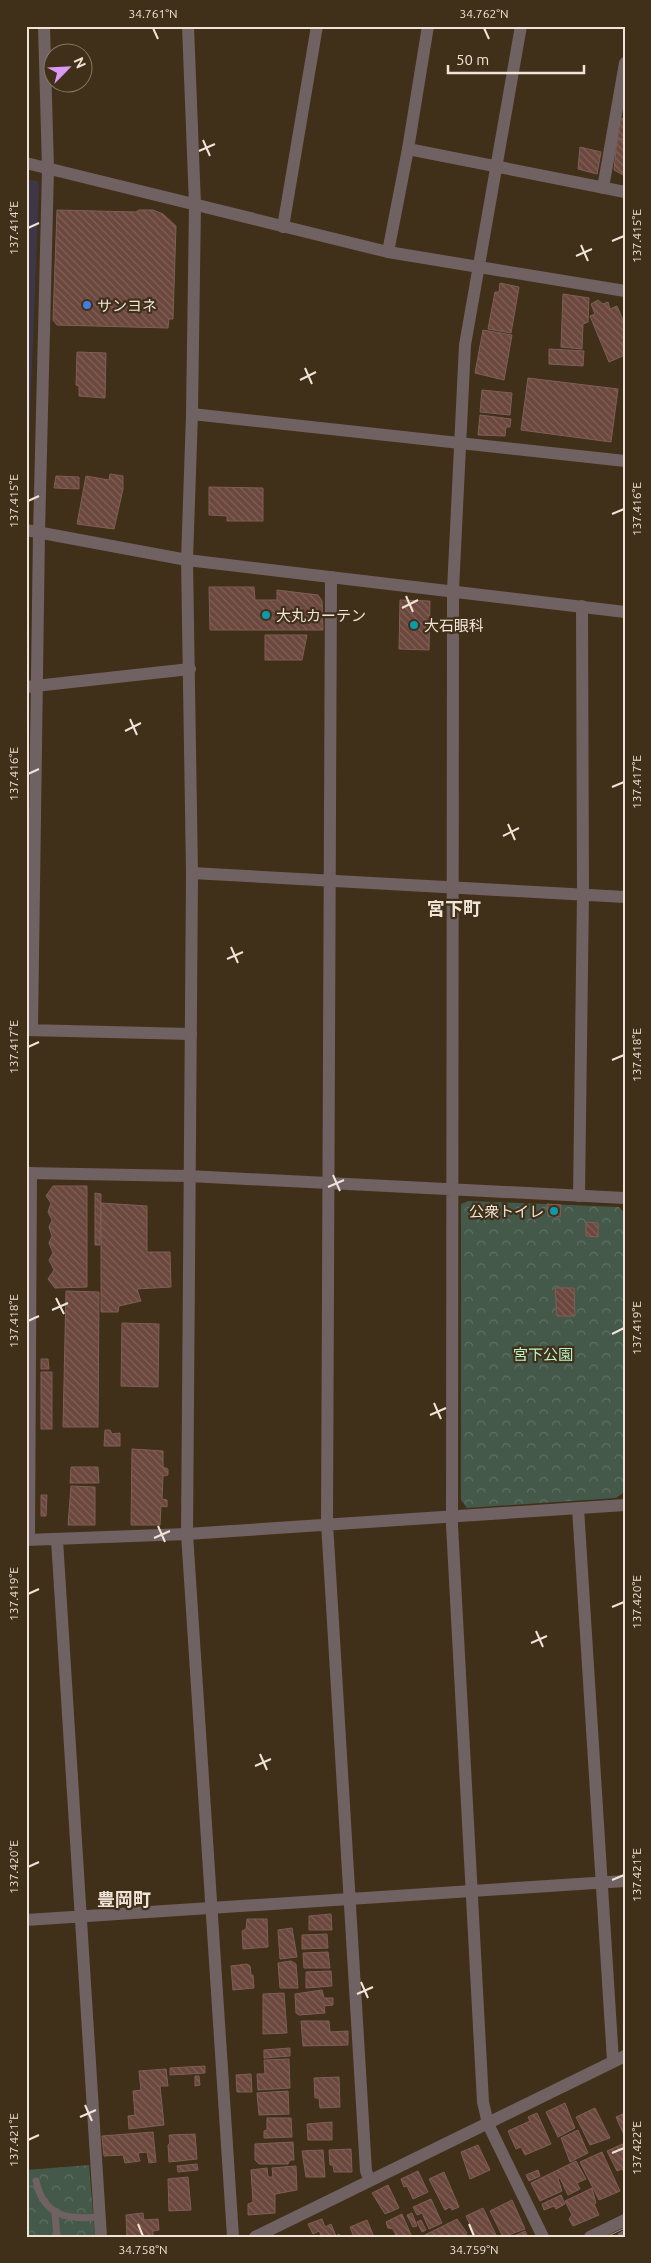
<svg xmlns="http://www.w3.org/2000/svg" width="651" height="2263" font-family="Ubuntu,'Noto Sans JP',sans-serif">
<defs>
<pattern id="park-crowns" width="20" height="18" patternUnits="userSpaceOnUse" patternTransform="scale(1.25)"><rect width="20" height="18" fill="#44594a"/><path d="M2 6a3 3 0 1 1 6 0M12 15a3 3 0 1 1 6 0" fill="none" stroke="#5f7163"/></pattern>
<pattern id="building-back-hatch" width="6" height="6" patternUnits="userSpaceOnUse" patternTransform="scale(1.25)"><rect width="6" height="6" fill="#6b473d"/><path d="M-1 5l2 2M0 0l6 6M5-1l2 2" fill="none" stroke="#806158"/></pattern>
</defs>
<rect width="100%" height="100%" fill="#402f19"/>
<path fill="#3d3748" d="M26,179L37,181L39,185L26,520Z"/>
<path fill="url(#park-crowns)" d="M468,1201L619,1207L625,1214L623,1493L616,1498L467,1508L461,1500V1204Z
M89,2165L95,2237H26V2170Z"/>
<path fill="url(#building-back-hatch)" stroke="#7e5f57" d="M620,118L625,119V139L617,138Z
M617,139L625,140V176L614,170Z
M580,147L601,152L597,174L578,169Z
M57,210L136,212L139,210H153L163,214L176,226L173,319H169L168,328L57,325L53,320Z
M500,283L519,287L511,333L488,329L495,292H499Z
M563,294L589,298L588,322L583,324L582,349L561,347Z
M598,300L603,304L608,302L610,309L617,306L625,325V342L622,343L625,355L609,362L590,316L595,314L591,304Z
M483,330L512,335L504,380L475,373Z
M549,349L584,351L583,366L549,364Z
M77,352L106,353L105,398L79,396V386L76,385Z
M528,378L618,389L611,442L521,430Z
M482,390L512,393L510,415L480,412Z
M480,415L511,419L510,427H506L505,436L478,435Z
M110,474L123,476V489L114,529L77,524L86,476L109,480Z
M56,476L79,477V489L54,488Z
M209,487L263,488V521H227V516L209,515Z
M209,587H254L255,600H277V590L318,595L322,601L323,630H210Z
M400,600L430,601L429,650L399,649Z
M265,635H307L302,660H265Z
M53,1186H87V1287L55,1288L48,1279L54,1270L49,1260L53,1253L49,1243L52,1236L49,1227L52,1220L48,1212L51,1203L46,1196Z
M95,1193L101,1194L100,1245H95Z
M101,1203L147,1206V1252H170L171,1287L137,1289L141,1301L119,1306L118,1312H101Z
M547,1204L561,1205L560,1217L548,1216Z
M586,1222L598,1223V1237L586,1236Z
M555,1288H574L575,1316H557Z
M66,1291L99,1292L98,1427H63Z
M122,1323L159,1324L158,1387L121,1386Z
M41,1359H48L49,1369H41Z
M41,1372H52V1429H41Z
M105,1430H110L112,1434L120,1433V1446H104Z
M132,1449L163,1451V1467L168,1469V1475L163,1476L162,1499L167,1500V1507L161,1506L160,1525H131Z
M71,1467H98L99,1483H70Z
M71,1486L95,1487V1525H68Z
M41,1495H47L46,1516H41Z
M331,1914L332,1930H309V1916Z
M247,1919H267L268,1947L243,1949L242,1931L246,1929Z
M292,1928L297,1957L280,1959L278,1930Z
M327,1934L328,1948L302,1949V1935Z
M328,1952L330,1968H304L303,1953Z
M291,1961L296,1964L298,1988H280L278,1963Z
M247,1964L250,1966L251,1975H253L254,1988L233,1990L231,1966Z
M331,1971L332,1986L306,1988V1972Z
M322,1990L324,1998H333V2005L324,2006L325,2013L299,2015L296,2013L295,1994Z
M284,1993L287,2033L263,2034V1994Z
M301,2021H329L330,2032L348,2031V2045L303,2046Z
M290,2048V2056L264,2058V2050Z
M289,2059L290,2088L258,2090L257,2074H265L264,2060Z
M205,2066V2073L170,2075V2068Z
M166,2069L168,2086H160L164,2125L129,2129L128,2116L135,2115L133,2091L141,2090L139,2071Z
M251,2074L252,2092H237L236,2075Z
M195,2076H199L200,2085L195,2086Z
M339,2077L340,2107L320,2108L319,2098H315L314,2078Z
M288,2091L289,2114L259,2115L257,2093Z
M565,2103L575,2128L558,2137L546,2112Z
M595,2108L610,2138L590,2145L576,2117Z
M537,2113L551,2144L525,2155L521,2147L516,2149L508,2131L530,2121L528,2117Z
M625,2113V2135H624L616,2117Z
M267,2118H291L292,2137L264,2138V2131L267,2130Z
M332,2122V2140H308L307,2124Z
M578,2130L588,2153L570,2162L561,2138Z
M153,2132L156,2162L149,2163L147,2152L138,2153L140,2161L125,2163L123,2155L104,2156L102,2136Z
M195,2134L197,2159L169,2162L168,2145L170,2143L169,2135Z
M293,2142L294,2160H290L288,2164H259L255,2160V2144Z
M625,2143V2174L622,2169L617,2171L607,2151Z
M478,2145L490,2170L470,2179L461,2152Z
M351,2149L352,2172H334L333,2165H330L329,2150Z
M323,2150L325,2177H306L302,2151Z
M602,2152L620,2191L599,2200L580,2162Z
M576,2161L586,2179L577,2183L580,2189L568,2195L560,2178L558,2179L562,2191L540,2201L531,2183Z
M197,2164L198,2170L178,2172L177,2166Z
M296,2166L297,2190L275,2194V2213L248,2215V2204L253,2202L251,2170L267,2168L268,2177H273L272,2168Z
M538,2170L540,2176L529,2181L526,2175Z
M418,2171L428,2192L413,2199L407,2186L404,2187L401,2179Z
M444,2172L459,2207L452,2210L450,2207L445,2210L429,2179Z
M188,2177L191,2210L169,2211L168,2179Z
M388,2185L399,2208L385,2214L372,2193Z
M592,2188L596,2203L594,2204L599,2215L573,2226L569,2219L572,2215L565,2201Z
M561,2195L565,2204L556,2209L554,2206L544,2210L542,2204Z
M431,2199L442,2223L429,2229L422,2213L417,2215L413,2207Z
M512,2200L525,2229L503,2237L490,2211Z
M483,2208L497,2237H476L466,2216Z
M143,2213L144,2220L158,2219L159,2230L153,2231V2237H127L126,2215Z
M412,2213L417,2226L413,2227L407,2215Z
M402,2214L412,2237H397L393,2229L388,2228L386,2222Z
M322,2219L325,2227L331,2224L336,2236L339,2234L340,2237H322L319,2231L313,2234L308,2224Z
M457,2219L467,2233L465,2237H421Z
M367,2220L374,2237H354L350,2227Z
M421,2220L426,2230L422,2232L417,2222Z
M525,2231L528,2237H512Z"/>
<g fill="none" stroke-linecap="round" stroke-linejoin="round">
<path stroke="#706162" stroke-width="7" d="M36,2181C44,2217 68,2220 100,2217
M55,2213L57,2237"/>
<path stroke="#706162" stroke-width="12" d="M408,149L625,192
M603,188L625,63
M283,227L317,26
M388,252L408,149L428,26
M192,414L625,461
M331,577L327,1523L366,2171L370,2181
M453,590L465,345L521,26
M26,687L190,669
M192,873L625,897
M26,1030L191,1034
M32,1030L39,533L48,169L44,26
M579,1196L583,894L582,606
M578,1508L613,2061
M26,1540L187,1534L625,1505
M29,1540L31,1173
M57,1540L101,2237
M26,1920L625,1881
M255,2237L625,2056"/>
<path stroke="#706162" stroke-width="12" d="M188,26L195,205L192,414L187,560L192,873L187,1534L233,2237
M26,163L388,252L625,291
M26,530L187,560L625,612
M453,590L452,1525L483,2102L488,2124L543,2237
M26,1173L188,1176L625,1198
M590,2237L625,2220
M623,2237L625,2236"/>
<path stroke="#9e907f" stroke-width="1" d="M606,2237L625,2228"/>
</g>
<path fill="none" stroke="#efe4d7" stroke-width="2" d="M153,28L158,39M484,28L489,39M203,140L210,156M199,151L215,144M28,228L39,223M612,241L624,236M581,245L588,261M576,256L592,249M305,368L312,384M300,380L316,372M28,501L39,496M612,514L624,509M406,596L413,612M402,608L418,600M130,719L137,735M125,731L141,723M28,774L39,769M612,787L624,782M508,824L515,840M503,836L519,828M231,947L238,963M227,959L243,952M28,1047L39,1042M612,1060L624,1055M333,1175L340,1191M328,1187L344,1180M56,1298L64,1314M52,1310L68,1303M28,1321L39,1316M612,1334L624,1328M434,1403L441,1419M430,1415L446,1408M158,1526L165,1542M154,1538L170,1531M28,1594L39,1589M612,1607L624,1602M536,1631L543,1647M531,1643L547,1636M260,1754L267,1770M255,1766L271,1759M28,1867L39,1862M612,1880L624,1875M361,1982L368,1998M357,1994L373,1987M85,2105L92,2121M80,2117L96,2110M28,2140L39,2135M612,2153L624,2148M138,2224L143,2236M469,2224L474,2236"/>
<circle fill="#3f7fe0" stroke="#402f19" stroke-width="2" cx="87" cy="305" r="5"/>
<g fill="#0f9aa8" stroke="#402f19" stroke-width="2">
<circle cx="266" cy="615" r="5"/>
<circle cx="414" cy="625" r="5"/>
<circle cx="554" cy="1211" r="5"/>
</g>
<g text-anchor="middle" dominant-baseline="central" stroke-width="4.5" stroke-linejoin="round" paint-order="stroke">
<g font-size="15" fill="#efe4d7" stroke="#402f19" text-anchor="start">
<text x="97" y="305">サンヨネ</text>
<text x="276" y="615">大丸カーテン</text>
<text x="424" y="625">大石眼科</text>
<text x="544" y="1211" text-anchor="end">公衆トイレ</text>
</g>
<g font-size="15" fill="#b7f2c8" stroke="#402f19">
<text x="543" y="1354">宮下公園</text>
</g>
<g font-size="18" font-weight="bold" fill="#efe4d7" stroke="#402f19">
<text x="454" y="908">宮下町</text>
<text x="124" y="1899">豊岡町</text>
</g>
</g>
<rect width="651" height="2263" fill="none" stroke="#402f19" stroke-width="55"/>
<g transform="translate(68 68) rotate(66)"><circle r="24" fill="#402f19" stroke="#867765"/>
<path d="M0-4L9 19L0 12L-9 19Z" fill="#db99f5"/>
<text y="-8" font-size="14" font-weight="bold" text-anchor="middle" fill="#efe4d7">N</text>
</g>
<path d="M448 65v8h136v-8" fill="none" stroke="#efe4d7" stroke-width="2.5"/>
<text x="456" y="65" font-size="15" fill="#efe4d7" stroke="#402f19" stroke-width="4" paint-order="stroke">50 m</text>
<rect x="28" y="28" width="596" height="2208" fill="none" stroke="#efe4d7" stroke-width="2"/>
<g font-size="12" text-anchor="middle" fill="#efe4d7">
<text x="153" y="18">34.761°N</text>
<text x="484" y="18">34.762°N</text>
<text transform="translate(14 228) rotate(-90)" y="4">137.414°E</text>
<text transform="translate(637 236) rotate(-90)" y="4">137.415°E</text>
<text transform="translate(14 501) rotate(-90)" y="4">137.415°E</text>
<text transform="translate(637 509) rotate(-90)" y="4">137.416°E</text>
<text transform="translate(14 774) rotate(-90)" y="4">137.416°E</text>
<text transform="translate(637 782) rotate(-90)" y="4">137.417°E</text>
<text transform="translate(14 1047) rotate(-90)" y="4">137.417°E</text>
<text transform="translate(637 1055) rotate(-90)" y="4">137.418°E</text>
<text transform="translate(14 1321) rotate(-90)" y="4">137.418°E</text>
<text transform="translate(637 1328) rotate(-90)" y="4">137.419°E</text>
<text transform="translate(14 1594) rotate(-90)" y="4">137.419°E</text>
<text transform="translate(637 1602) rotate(-90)" y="4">137.420°E</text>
<text transform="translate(14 1867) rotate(-90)" y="4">137.420°E</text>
<text transform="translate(637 1875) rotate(-90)" y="4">137.421°E</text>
<text transform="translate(14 2140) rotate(-90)" y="4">137.421°E</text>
<text transform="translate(637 2148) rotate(-90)" y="4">137.422°E</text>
<text x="143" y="2254">34.758°N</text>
<text x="474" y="2254">34.759°N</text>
</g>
</svg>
